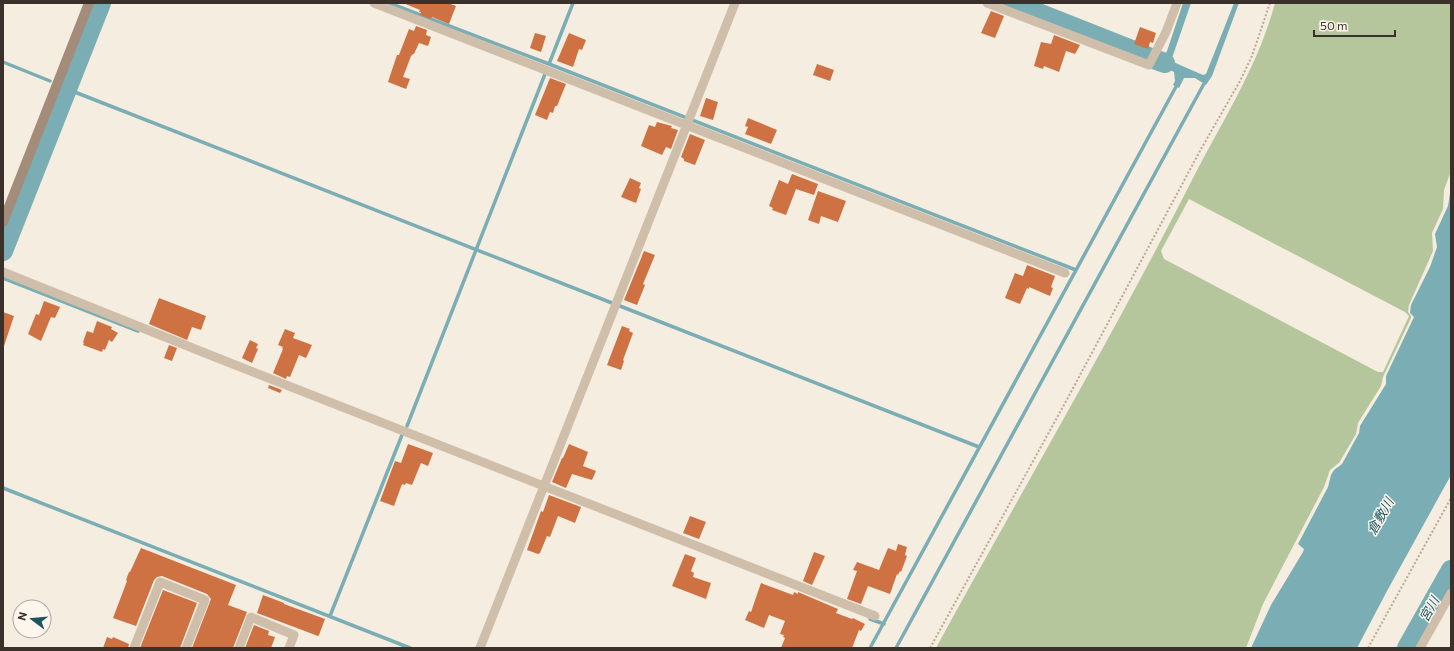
<svg xmlns="http://www.w3.org/2000/svg" width="1454" height="651" font-family="Commissioner,'Noto Sans JP',sans-serif">
<rect width="100%" height="100%" fill="#f5eddf"/>
<path fill="#b5c69d" fill-rule="evenodd" d="M1275,3H1451V171L1444,190L1443,209L1432,233L1433,251L1409,305L1408,312L1411,316V318L1383,377L1381,386L1358,423L1356,434L1339,463L1330,470L1324,487L1263,604L1246,648H936C1021,492 1111,340 1191,182C1221,123 1258,67 1275,3ZM1189,199L1405,312L1409,316L1383,372H1378L1164,259L1161,251Z"/>
<path fill="#7badb5" d="M1183,3H1191L1171,61L1203,75L1206,74L1234,3H1239L1212,76L1206,85L1195,78H1184L1179,88L1173,85L1175,81L1174,72L1159,65L1167,51Z
M1451,187V475L1387,591L1357,648H1251L1271,605L1303,552L1304,549L1298,544L1328,487L1331,475L1334,470L1342,464L1359,433L1360,426L1386,384V376L1414,317L1410,313L1411,305L1430,267L1437,247L1435,234L1448,206Z"/>
<g fill="none" stroke-linecap="round" stroke-linejoin="round">
<path stroke="#7badb5" stroke-width="3.5" d="M389,3L549,64L1076,270
M3,62L50,81
M549,64L573,3
M67,89L612,303
M3,278L138,331
M620,306L979,447
M407,426L545,74
M3,488L410,648
M330,616L402,435
M870,619L884,624
M870,648L1178,83
M896,648L1206,80"/>
<path stroke="#7badb5" stroke-width="20" d="M1013,3L1142,54L1148,57L1165,63
M3,251L101,3
M1407,648L1451,570"/>
</g>
<path fill="#cf7243" d="M403,3H448L456,6L449,24L432,17L431,19L420,15L421,12H419L420,10Z
M991,11L1004,16L995,38L981,33Z
M416,26L427,30L426,35L431,37L428,46L419,43L414,54H413L411,56L403,77L410,79L406,89L388,82L397,55H399L409,29L414,31Z
M1140,27L1156,33L1153,43L1150,42L1148,49L1134,44Z
M535,33L546,36L541,52L530,48Z
M569,33L586,40L582,50L579,49L573,67L557,61Z
M1054,35L1080,45L1075,54L1066,51L1059,72L1044,66L1043,69L1034,66L1041,42L1051,44Z
M817,64L834,70L830,81L813,75Z
M550,78L566,84L557,106H555L553,113L550,112L547,120L535,115Z
M706,98L718,102L713,120L700,116Z
M748,118L777,130L771,144L745,134L748,127L745,126Z
M657,122L672,126L671,128L678,130L671,149L666,147L662,155L641,146L649,125L655,127Z
M690,134L705,140L695,165L684,161V159L681,157Z
M792,174L818,184L814,195L796,189L786,215L772,210L773,208L769,206L779,180L788,184Z
M630,178L641,183L639,188L641,189L636,203L621,197Z
M818,191L846,201L838,222L821,216L819,224L808,220Z
M644,251L655,255L643,284L645,285L637,305L624,300Z
M1027,265L1055,276L1051,287L1053,288L1050,296L1029,287V289L1027,288L1020,304L1005,298L1015,273L1023,276Z
M159,298L206,316L201,330L192,327L187,340L149,324Z
M44,301L60,307L55,318L51,317L41,341L28,334L36,314L39,315Z
M3,312L14,316L4,346H3Z
M97,321L112,327L111,329L118,333L112,342L109,340L105,350L103,349L102,352L83,345L84,343L83,342L87,331L93,333Z
M622,326L630,329L629,331L633,333L623,360L624,361L621,370L607,365Z
M285,329L295,333L293,338L312,345L306,358L299,355L290,377L287,376L286,379L273,373L283,349L282,348L283,347L278,345Z
M250,340L258,344L256,348L258,349L252,363L242,358Z
M169,345L177,348L172,361L164,358Z
M269,385L282,390L280,393L268,388Z
M408,444L433,453L428,466L421,463L412,485L406,483L405,485L402,484L394,506L380,501L395,461L401,463Z
M569,444L588,452L583,466L596,471L592,480L572,474L566,488L552,482L562,458H563Z
M549,495L581,507L575,523L558,516L550,537L547,536L540,553L538,554L527,550L541,511L543,512Z
M690,516L706,522L699,539L683,533Z
M898,544L907,547L905,555L907,556L901,572L900,571L898,575L897,574L890,594L868,586L861,604L847,599L857,571L853,570L857,562L879,570L888,548L896,551Z
M141,548L236,585L228,605L247,612L233,648H192L211,599L207,594L162,576L157,577L154,580L136,626L113,618L127,581L126,580L129,572H130Z
M814,552L825,556L812,585L803,581Z
M685,554L696,558L691,571L694,573L693,577L711,583L706,599L672,586Z
M761,583L793,595L794,592L798,594V592L838,609L836,613L852,619L853,618L865,624L861,631L859,630L852,648H781L785,638L783,637L784,635L780,634L785,621L769,615L764,628L745,620L749,611L751,612Z
M163,590L197,603L180,648H140Z
M263,595L284,603V604L325,619L319,635L318,636L257,613Z
M254,625L269,631L268,635L275,637L271,648H245Z
M107,637L112,639L113,637L129,644L128,648H103Z"/>
<g fill="none" stroke-linecap="round" stroke-linejoin="round">
<path stroke="#bba893" stroke-width="2" stroke-dasharray="2 2" stroke-linecap="butt" d="M930,648L1064,405L1201,149L1240,81L1252,56L1270,3
M1368,648L1451,498"/>
<path stroke="#cfbeaa" stroke-width="9" d="M374,3L1065,273
M987,3L1149,65L1166,32L1177,3
M3,272L215,357L875,616
M134,648L160,582L205,600L186,648
M239,648L251,617L294,635L289,648
M480,648L735,3
M1420,648L1451,593"/>
<path stroke="#a38d7a" stroke-width="10" d="M3,222L89,3"/>
</g>
<g text-anchor="middle" dominant-baseline="central" stroke-width="3" stroke-linejoin="round" paint-order="stroke">
<g font-size="13" font-style="italic" fill="#1b5661" stroke="#fcf6ed">
<text transform="translate(1380 516) rotate(-60)">倉敷川</text>
<text transform="translate(1429 609) rotate(-61)">宮川</text>
</g>
</g>
<rect width="1454" height="651" fill="none" stroke="#3c312a" stroke-width="8"/>
<g transform="translate(32 619) rotate(286)"><circle r="19" fill="#fcf6ed" stroke="#afa79f"/>
<path d="M0-3L7 15L0 10L-7 15Z" fill="#1b5661"/>
<text y="-6" font-size="11" font-weight="bold" text-anchor="middle" fill="#3c312a">N</text>
</g>
<path d="M1314 30v6h81v-6" fill="none" stroke="#3c312a" stroke-width="2"/>
<text x="1320" y="30" font-size="12" fill="#3c312a" stroke="#fcf6ed" stroke-width="3" paint-order="stroke">50 m</text>
</svg>
